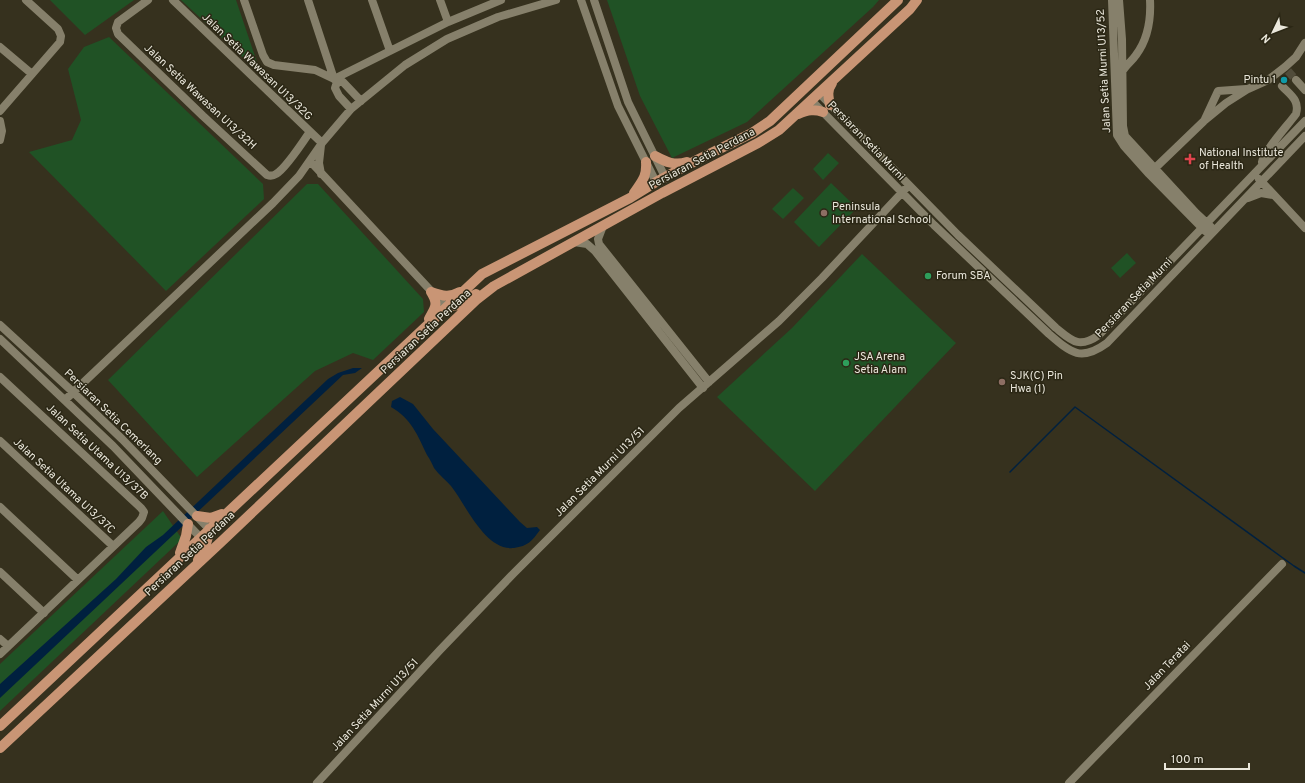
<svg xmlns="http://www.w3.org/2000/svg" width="1305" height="783" font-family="Overpass,sans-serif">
<rect width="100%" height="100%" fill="#36311e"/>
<path fill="#205225" d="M50,0H134L85,35Z
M181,0H236L261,74Z
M607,0H879L873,7L747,122L672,158L640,96Z
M109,37L263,184L264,199L166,291L29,152L72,140L81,120L68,69L84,47Z
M828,153L839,163L823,180L813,169Z
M831,183L857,208L819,247L794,222Z
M307,184H318L423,299L424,312L373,360L353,353L315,371L197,477L108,380Z
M793,188L804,198L783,219L772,209Z
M1127,253L1136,263L1120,278L1111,268Z
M862,254L956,343L815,491L717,397L792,328Z
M163,511L182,539L0,711V664Z"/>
<path fill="#00203f" d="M353,368H362L355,373L343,375L0,698V684L116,579L146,547L163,535L328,379L338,373Z
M400,397L413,404L433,429L520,522L527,528L537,527L540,530C532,541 528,546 514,548C485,551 466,505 451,486C446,480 439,475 434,468C432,464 430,459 427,455C418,436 411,418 391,407L392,401Z"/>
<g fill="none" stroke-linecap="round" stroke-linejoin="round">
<path stroke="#00203f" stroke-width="1.5" d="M1010,472L1075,407L1294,566L1305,573"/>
<path stroke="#514c3a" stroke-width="8" stroke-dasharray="8 4" stroke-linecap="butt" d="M1288,71L1296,80"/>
<path stroke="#86806b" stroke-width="8" d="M148,0L118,22L116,28L118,34L203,116L267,175C270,176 273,176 276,174C285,169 303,142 309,133
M173,0L322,143
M244,0L263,55L267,62L274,65L315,70L334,79L337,82H343L361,101
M308,0L334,79
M372,0L390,51
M440,0L448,22
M581,0L618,106L656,182
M594,0L628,102L665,177
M1112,0L1117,135L1124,146L1149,174L1205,231
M1119,0L1122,39L1123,126L1125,136L1196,213L1211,227
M0,47L32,74
M1122,72C1126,65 1132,61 1136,55C1148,39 1151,19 1150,0
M334,79L448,22L501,0
M1296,80L1305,90
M337,82L335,88L339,96L351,109
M819,93L958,235L1056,328C1072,341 1079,349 1099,335L1305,121
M811,100L934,225L1049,334C1071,353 1081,362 1107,343L1305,136
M0,111L60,42L61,36L58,29L26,0
M1205,119L1218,91L1246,89
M0,121L2,131L0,140
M321,145L319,163L321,174
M310,161L446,307
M1262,162C1264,151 1288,125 1296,114C1300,100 1290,95 1282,86
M1151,172L1204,121L1226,103L1248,89L1268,80L1285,67L1296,57L1305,43
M1259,179L1305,228
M1248,198L1261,193L1273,195
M603,226L598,239L599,244L709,382
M574,242L587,244L595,251L703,388
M0,325L73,392L122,439L209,529
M0,339L113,446L200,537
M0,377L141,508L144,512L142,518L139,522L0,654
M65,400L273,203L299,176L322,143L351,109L405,65L447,39L498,17L556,0
M0,441L113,546
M0,507L78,580
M0,572L44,613
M0,639L8,646
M317,783L440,650L513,574L679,408L779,321L822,278L909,185
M1069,783L1282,564"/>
<path stroke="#c99575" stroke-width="10" d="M830,105C828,96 827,90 832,83
M798,114C808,110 814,109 823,112
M655,156C666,162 675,166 687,162
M634,193C642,181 647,177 646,162
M431,292C443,296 449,298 460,292
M448,307L457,305L476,294
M429,319C435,307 439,305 431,292
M197,516L211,518L222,514
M180,553L186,536L188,524
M198,560C203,549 209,541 209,529
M0,726L482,274L630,198L656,182L699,159L752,133L770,121L898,0
M0,748L221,542L476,300L494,286L662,193L758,143L779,130L910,9L917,0"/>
</g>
<circle fill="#0f9aa8" stroke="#2b2715" stroke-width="1.5" cx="1284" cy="80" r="4"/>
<path fill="#e0444e" stroke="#2b2715" stroke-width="1.5" d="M1188 153h4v4h4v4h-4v4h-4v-4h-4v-4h4z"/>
<g fill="#8d6e63" stroke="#2b2715" stroke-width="1.5">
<circle cx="824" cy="213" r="4"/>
<circle cx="1002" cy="382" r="4"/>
</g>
<g fill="#2e9e5b" stroke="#2b2715" stroke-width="1.5">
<circle cx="928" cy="276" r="4"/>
<circle cx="846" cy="363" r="4"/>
</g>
<g text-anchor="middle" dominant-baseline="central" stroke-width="3" stroke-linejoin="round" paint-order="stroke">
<g font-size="11" fill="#eae7db" stroke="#2b2715">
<text transform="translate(257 67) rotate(44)">Jalan Setia Wawasan U13/32G</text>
<text transform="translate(1104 71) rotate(-93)">Jalan Setia Murni U13/52</text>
<text transform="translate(200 97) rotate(43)">Jalan Setia Wawasan U13/32H</text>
<text transform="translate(866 141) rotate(46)">Persiaran Setia Murni</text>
<text transform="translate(702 159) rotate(-28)">Persiaran Setia Perdana</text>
<text transform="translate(1134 298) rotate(-46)">Persiaran Setia Murni</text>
<text transform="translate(426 332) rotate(-43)">Persiaran Setia Perdana</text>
<text transform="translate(113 417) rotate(44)">Persiaran Setia Cemerlang</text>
<text transform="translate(97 452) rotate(43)">Jalan Setia Utama U13/37B</text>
<text transform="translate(600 472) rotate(-45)">Jalan Setia Murni U13/51</text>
<text transform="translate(64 486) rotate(43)">Jalan Setia Utama U13/37C</text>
<text transform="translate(190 554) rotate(-43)">Persiaran Setia Perdana</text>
<text transform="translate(1167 666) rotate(-46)">Jalan Teratai</text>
<text transform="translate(375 705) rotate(-47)">Jalan Setia Murni U13/51</text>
</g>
<g font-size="11" fill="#eae7db" stroke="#2b2715" text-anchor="start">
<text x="1276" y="80" text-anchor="end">Pintu 1</text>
<text x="1199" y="153">National Institute<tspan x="1199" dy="13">of Health</tspan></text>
<text x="832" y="207">Peninsula<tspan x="832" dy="13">International School</tspan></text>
<text x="936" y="276">Forum SBA</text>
<text x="854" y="357">JSA Arena<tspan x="854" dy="13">Setia Alam</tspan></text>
<text x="1010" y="376">SJK(C) Pin<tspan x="1010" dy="13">Hwa (1)</tspan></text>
</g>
</g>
<g transform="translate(1273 32) rotate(227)" stroke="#2b2715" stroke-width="3" paint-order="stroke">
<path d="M0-3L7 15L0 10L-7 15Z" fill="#eae7db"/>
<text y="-6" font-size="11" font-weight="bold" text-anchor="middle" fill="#eae7db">N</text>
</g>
<path d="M1165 763v6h84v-6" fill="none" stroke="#eae7db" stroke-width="2"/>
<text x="1171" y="763" font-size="12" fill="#eae7db" stroke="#2b2715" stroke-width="3" paint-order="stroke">100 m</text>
</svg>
